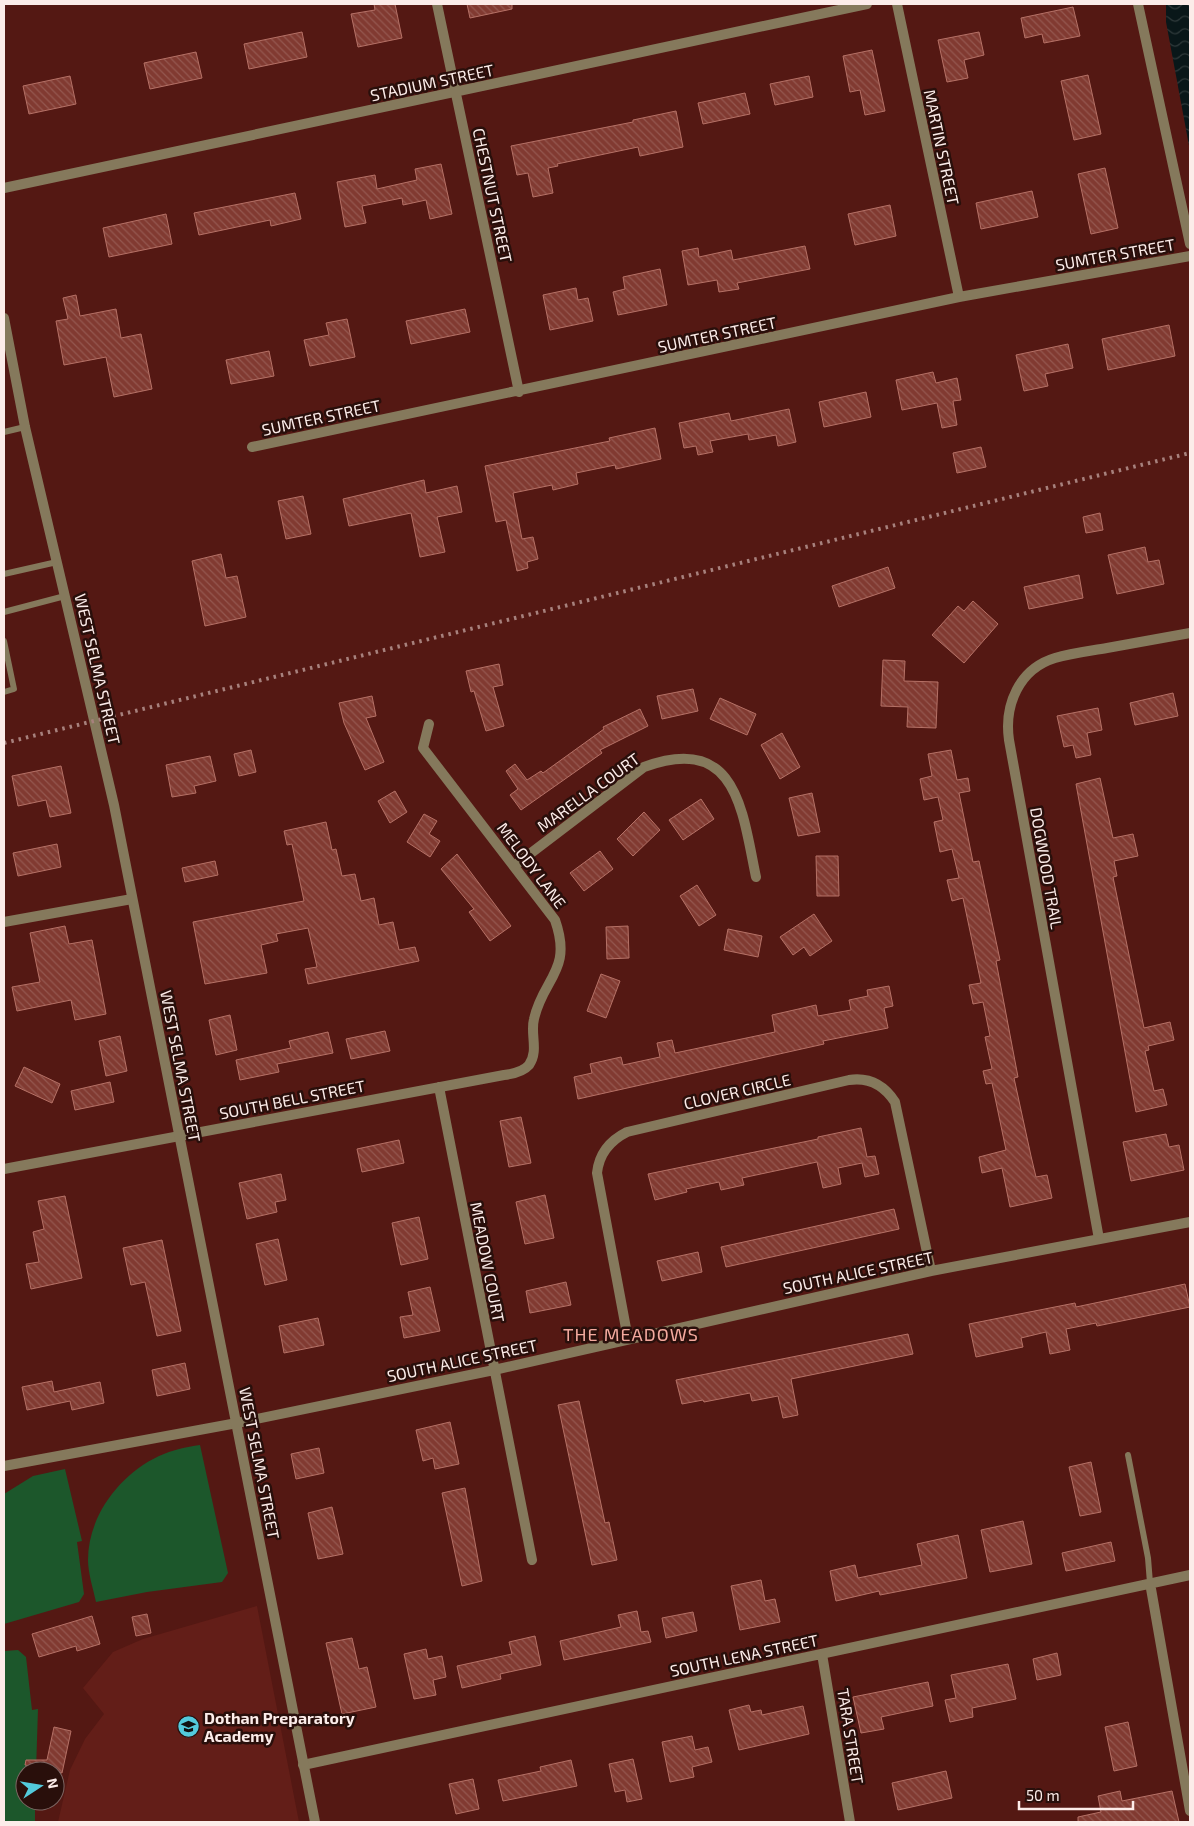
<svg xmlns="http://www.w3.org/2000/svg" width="1194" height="1826" font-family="'Exo 2',sans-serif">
<defs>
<pattern id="water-waves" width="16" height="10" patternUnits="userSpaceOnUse" patternTransform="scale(1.25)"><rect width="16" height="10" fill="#091719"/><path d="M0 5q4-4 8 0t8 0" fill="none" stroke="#2e393a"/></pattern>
<pattern id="building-back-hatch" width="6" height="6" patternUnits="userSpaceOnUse" patternTransform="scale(1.25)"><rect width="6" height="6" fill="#813a31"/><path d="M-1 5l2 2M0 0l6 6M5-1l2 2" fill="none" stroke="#94574f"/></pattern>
</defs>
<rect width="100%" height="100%" fill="#541813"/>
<path fill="#631e18" d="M257,1606L299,1822H58L70,1770L85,1739L104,1714L83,1688L113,1652L143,1639Z"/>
<path fill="#1c572b" d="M200,1445L228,1573L222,1582L147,1592L96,1602C93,1588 88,1573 88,1560C88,1516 120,1474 159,1456C172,1450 186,1447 200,1445Z
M65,1469L82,1541L77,1542L84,1594L79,1602L4,1624V1494L33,1476Z
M18,1650L26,1657L32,1710L38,1709L36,1771H25V1801H35V1822H4V1651Z"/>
<path fill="url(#water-waves)" d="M1166,4H1190V151L1166,22Z"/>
<path fill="url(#building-back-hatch)" stroke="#b67166" d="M374,4H395L402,38L358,47L351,14L375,10Z
M467,4H512V9L470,18Z
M1073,7L1080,36L1044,43L1042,34L1025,38L1021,18Z
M302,32L307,57L249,69L244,44Z
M979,32L984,55L964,60L968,78L947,82L938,40Z
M872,50L885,111L865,115L860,90L850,92L843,56Z
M196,52L202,78L150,89L144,63Z
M1088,75L1101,134L1074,140L1061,81Z
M70,76L76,104L29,114L23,86Z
M809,76L813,97L775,105L770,84Z
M745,93L750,114L703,124L698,103Z
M676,111L683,147L640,156L638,147L557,164L558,166L548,168L553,193L533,197L528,173L517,175L511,146L633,122V120Z
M441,164L452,214L430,219L426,200L403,205L402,198L362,206L366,223L345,227L337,182L375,175L377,189L417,180L415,169Z
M1105,168L1118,228L1091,234L1078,174Z
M1032,191L1038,217L981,229L976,203Z
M295,193L301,219L271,226L270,220L199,235L194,213Z
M890,205L896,236L855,245L848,214Z
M166,214L172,244L109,257L103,228Z
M805,246L810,269L737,283L739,289L719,292L717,280L688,285L682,251L698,248L699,257L731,250L733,260Z
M660,269L667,305L618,315L613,292L625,289L623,277Z
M576,288L578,300L588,298L593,321L550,330L543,295Z
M76,295L80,316L116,309L121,338L141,334L152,389L114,397L106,357L64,365L56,321L68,319L63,298Z
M465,309L470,332L411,344L406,321Z
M347,319L355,357L310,366L304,340L329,335L326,323Z
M1169,325L1175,356L1108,370L1102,339Z
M1068,344L1073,368L1045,374L1048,386L1024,391L1016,355Z
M269,351L274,376L231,384L226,360Z
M933,372L936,383L957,378L961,400L953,401L957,425L942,428L937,403L902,410L896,380Z
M866,392L871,417L824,427L819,402Z
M789,409L796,442L778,446L776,435L749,440L748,434L710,441L713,452L698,455L696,446L684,448L679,423L729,413L731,421Z
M655,428L661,459L616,469L615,465L576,473L578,484L553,490L552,485L513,493L522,539L533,537L538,559L527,562L528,568L517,571L506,520L496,522L485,466L610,441L609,438Z
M981,447L986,467L957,473L953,453Z
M424,480L426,493L457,486L462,512L437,517L445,552L420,557L411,513L349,526L343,499Z
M303,496L311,534L286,539L278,501Z
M1100,513L1103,530L1086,533L1083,517Z
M1145,547L1148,562L1159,560L1164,584L1117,594L1108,555Z
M221,554L226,578L237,576L246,617L205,626L192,561Z
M888,567L895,588L839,607L832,586Z
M1079,575L1083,598L1029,609L1024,587Z
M973,601L998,624L964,663L932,635L958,606L964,611Z
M883,660L905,661L904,681L938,682L936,728L907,727L908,707L881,706Z
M499,664L503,685L493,687L504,726L486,731L474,691L471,692L466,671Z
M693,689L698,711L662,719L657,696Z
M1173,693L1178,716L1135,725L1130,703Z
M372,696L376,716L366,718L384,762L365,770L344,723L339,703Z
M720,698L756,714L747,735L710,719Z
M1098,708L1102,730L1087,733L1091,755L1076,758L1073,745L1064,747L1057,716Z
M640,709L648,726L600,750L602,753L521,810L510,795L518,789L506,771L515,764L527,780L541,771L543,773L604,729L603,727Z
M782,733L800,767L780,779L761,745Z
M251,750L256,772L239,776L234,754Z
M951,750L957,780L968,778L970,791L959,793L973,862L979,861L1000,960L996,961L1018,1077L1014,1078L1031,1156L1036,1177L1047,1175L1052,1198L1010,1207L1002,1168L982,1173L979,1157L1006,1150L992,1083L986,1084L983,1071L992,1069L985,1037L990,1036L983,1002L973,1004L969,985L981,983L963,898L952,901L947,880L959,878L952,849L940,852L934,822L943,820L938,797L924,800L920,779L932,776L928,754Z
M210,756L216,781L194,786L196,793L172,797L166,765Z
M61,766L71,813L50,817L46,800L18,806L12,776Z
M1100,778L1113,838L1133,834L1138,856L1114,861L1117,876L1113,877L1144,1028L1170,1022L1174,1040L1148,1046L1149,1050L1145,1051L1154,1091L1163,1089L1167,1105L1136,1112L1076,784Z
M395,791L407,812L390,823L378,801Z
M812,793L820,832L798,836L789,798Z
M701,799L714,819L683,840L669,820Z
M644,812L660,830L633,856L617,839Z
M424,814L437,821L429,834L440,841L430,857L407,842Z
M326,822L332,850L336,849L342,876L355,874L361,901L374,898L379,925L393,922L399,950L415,947L419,961L308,984L305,969L317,967L308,928L276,934L278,941L261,945L267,973L205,984L193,922L304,901L292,844L287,845L284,831Z
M57,844L61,867L18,876L13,853Z
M600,851L613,869L584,891L570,873Z
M457,854L511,926L490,941L469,912L474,909L441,869Z
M816,856H838L839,896H817Z
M215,861L218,875L185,882L182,868Z
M697,885L716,915L699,926L680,896Z
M814,914L832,941L810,956L804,947L793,955L780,937Z
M65,926L69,944L92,940L106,1014L75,1020L71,1000L17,1011L12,987L40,982L30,933Z
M628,926L629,958L607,959L606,927Z
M728,929L762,936L758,957L724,950Z
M601,974L620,981L606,1018L587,1011Z
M889,986L893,1006L884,1008L888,1028L823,1041L824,1044L578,1099L574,1077L592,1073L590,1064L621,1057L623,1065L660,1057L657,1043L672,1040L675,1053L775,1032L772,1015L816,1005L818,1016L851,1010L849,1000L868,996L867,990Z
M230,1015L237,1050L216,1055L209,1020Z
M385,1031L390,1051L351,1059L346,1039Z
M328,1032L333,1053L277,1064L279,1072L240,1080L236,1060L291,1048L289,1041Z
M120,1036L127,1071L106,1076L99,1041Z
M24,1067L60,1084L52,1103L15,1086Z
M110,1082L114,1102L75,1110L71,1091Z
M521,1117L531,1163L509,1167L500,1121Z
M861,1128L867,1157L875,1156L879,1174L865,1177L862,1163L838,1168L841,1184L823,1188L817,1162L742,1178L744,1185L721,1190L719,1182L686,1189L687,1192L655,1200L648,1174L818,1139V1137Z
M1166,1134L1169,1147L1179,1145L1184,1170L1131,1181L1123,1142Z
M399,1140L404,1163L362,1172L357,1149Z
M281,1174L286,1200L275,1202L277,1212L247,1219L239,1183Z
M545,1195L554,1238L525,1244L516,1202Z
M65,1196L82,1278L31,1289L26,1264L39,1262L33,1232L44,1229L38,1201Z
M894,1209L899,1229L726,1267L721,1247Z
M419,1217L428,1259L401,1265L392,1223Z
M278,1239L287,1280L265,1285L256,1244Z
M162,1240L181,1331L157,1336L145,1282L131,1285L123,1248Z
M698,1252L702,1272L662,1281L657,1261Z
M566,1282L571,1305L530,1313L526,1291Z
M1185,1284L1190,1307L1097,1326L1096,1323L1066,1329L1070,1350L1050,1354L1046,1332L1021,1338L1023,1347L976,1357L969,1324L1075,1303L1076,1307Z
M430,1287L440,1331L404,1338L400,1317L413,1315L408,1292Z
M318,1318L324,1345L284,1353L279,1326Z
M908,1334L913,1354L791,1379L798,1415L783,1418L778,1396L752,1401L750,1393L704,1402L703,1400L682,1404L676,1380Z
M185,1363L190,1389L157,1396L152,1370Z
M52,1381L54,1392L100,1382L104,1403L72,1410L70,1401L27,1410L22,1387Z
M579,1401L605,1523L609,1522L617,1560L592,1565L558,1405Z
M450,1422L459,1464L435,1469L433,1458L423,1461L416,1430Z
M319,1448L324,1473L296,1479L291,1454Z
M1091,1462L1101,1512L1080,1516L1069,1467Z
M465,1488L482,1581L462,1586L442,1493Z
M332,1507L343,1554L318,1559L308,1513Z
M1023,1521L1032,1564L990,1572L981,1530Z
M958,1535L967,1578L880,1595L879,1591L836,1601L830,1571L855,1565L858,1578L922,1565L917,1544Z
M1111,1542L1115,1561L1066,1571L1062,1553Z
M761,1580L765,1601L775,1599L780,1622L740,1630L731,1586Z
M637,1611L641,1632L648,1631L651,1642L564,1660L560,1641L621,1627L618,1615Z
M693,1612L697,1631L666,1638L662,1618Z
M147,1614L151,1633L136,1636L132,1617Z
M92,1616L100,1644L77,1651L76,1646L39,1657L32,1634Z
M535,1636L541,1665L500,1674L501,1679L462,1688L457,1666L512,1654L509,1642Z
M352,1638L359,1669L367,1667L376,1707L342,1714L326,1643Z
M426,1649L428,1659L442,1656L446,1677L433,1680L436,1695L414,1699L404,1654Z
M1057,1653L1061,1675L1037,1680L1033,1659Z
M1008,1664L1016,1699L972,1708L973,1717L950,1722L945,1700L956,1698L951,1675Z
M928,1682L933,1706L881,1717L884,1729L861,1733L853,1697Z
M749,1705L751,1712L761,1710L762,1715L803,1706L809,1734L739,1750L729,1710Z
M1128,1722L1137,1766L1114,1771L1105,1727Z
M54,1727L71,1731L62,1773L25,1765L26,1760H47Z
M692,1736L695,1750L708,1747L712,1762L692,1767L694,1777L670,1782L662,1742Z
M633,1759L642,1799L627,1802L625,1790L615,1792L609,1764Z
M571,1760L577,1786L503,1801L498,1780L541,1771L540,1767Z
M946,1771L952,1798L898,1810L892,1783Z
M473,1779L479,1809L456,1814L449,1784Z
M1120,1791L1122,1801L1172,1791L1179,1822H1078V1817L1101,1812L1098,1796Z"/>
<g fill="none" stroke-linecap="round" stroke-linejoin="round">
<path stroke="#85795c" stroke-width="6" d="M4,432L25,427
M4,574L57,562
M4,612L65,596
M4,641L14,689L4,692
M1128,1455L1148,1558L1150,1583"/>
<path stroke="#85795c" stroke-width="10" d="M437,4L519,392
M897,4L959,297
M1138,4L1190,244
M4,188L867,4
M252,447L959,297L1190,256
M514,866L644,767C737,733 742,810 756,877
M4,922L132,899
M439,1087L532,1560
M4,1169L504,1075C513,1074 523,1072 529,1065C539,1051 530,1034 534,1019C543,978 573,971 555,920L423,748L429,724
M1099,1239L1009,740C1004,705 1019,669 1055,658C1072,653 1090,651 1107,648C1135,643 1163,638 1190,633
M628,1339L597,1173C599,1154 609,1141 627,1132L849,1080C869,1077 884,1085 895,1102L931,1271
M4,1466L237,1423L494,1370L931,1271L1190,1222
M1150,1583L1190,1811
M822,1654L850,1822
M303,1765L1190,1575"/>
<path stroke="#85795c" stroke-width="10" d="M4,318L25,427L114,805L315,1822"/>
<path stroke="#a7817d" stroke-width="4" stroke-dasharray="2.5 5" stroke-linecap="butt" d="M4,743L1190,453"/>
</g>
<defs>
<symbol id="school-disc" viewBox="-11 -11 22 22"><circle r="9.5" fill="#53cadc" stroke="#290f0b"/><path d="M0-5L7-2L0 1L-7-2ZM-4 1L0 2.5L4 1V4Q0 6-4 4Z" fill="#111"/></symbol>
</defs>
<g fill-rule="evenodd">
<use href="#school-disc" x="176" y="1714" width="25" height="25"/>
</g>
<g text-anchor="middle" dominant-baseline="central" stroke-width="5" stroke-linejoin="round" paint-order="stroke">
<g font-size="16" fill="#fcece9" stroke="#290f0b">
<text transform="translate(432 82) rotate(-12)">STADIUM STREET</text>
<text transform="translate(942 147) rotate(78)">MARTIN STREET</text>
<text transform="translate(493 195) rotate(78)">CHESTNUT STREET</text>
<text transform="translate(1115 254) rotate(-10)">SUMTER STREET</text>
<text transform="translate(717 334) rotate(-12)">SUMTER STREET</text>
<text transform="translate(321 417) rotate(-12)">SUMTER STREET</text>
<text transform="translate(98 669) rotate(77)">WEST SELMA STREET</text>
<text transform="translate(588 792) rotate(-36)">MARELLA COURT</text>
<text transform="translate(532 865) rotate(53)">MELODY LANE</text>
<text transform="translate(1047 868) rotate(80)">DOGWOOD TRAIL</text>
<text transform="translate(181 1066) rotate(79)">WEST SELMA STREET</text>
<text transform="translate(737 1091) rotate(-13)">CLOVER CIRCLE</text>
<text transform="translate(292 1099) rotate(-11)">SOUTH BELL STREET</text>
<text transform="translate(488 1262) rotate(79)">MEADOW COURT</text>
<text transform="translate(858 1272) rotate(-12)">SOUTH ALICE STREET</text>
<text transform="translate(462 1360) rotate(-12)">SOUTH ALICE STREET</text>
<text transform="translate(260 1463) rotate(79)">WEST SELMA STREET</text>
<text transform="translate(744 1655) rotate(-12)">SOUTH LENA STREET</text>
<text transform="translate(851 1736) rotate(81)">TARA STREET</text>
</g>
<g font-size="16" font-weight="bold" fill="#fcece9" stroke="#290f0b" text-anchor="start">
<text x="204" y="1717">Dothan Preparatory<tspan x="204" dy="18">Academy</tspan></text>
</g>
<g font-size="18" letter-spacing="1" fill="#f4a99e" stroke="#290f0b">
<text x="631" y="1334">THE MEADOWS</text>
</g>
</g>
<rect width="1194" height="1826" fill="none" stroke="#fcece9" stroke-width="10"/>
<g transform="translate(40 1786) rotate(78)"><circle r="24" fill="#290f0b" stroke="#7d6764"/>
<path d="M0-4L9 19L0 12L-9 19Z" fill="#53cadc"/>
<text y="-8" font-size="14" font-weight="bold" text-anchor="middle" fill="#fcece9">N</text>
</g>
<path d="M1019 1801v8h114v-8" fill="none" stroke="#fcece9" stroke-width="2.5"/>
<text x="1026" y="1801" font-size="15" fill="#fcece9" stroke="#290f0b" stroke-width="4" paint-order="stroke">50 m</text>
</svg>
